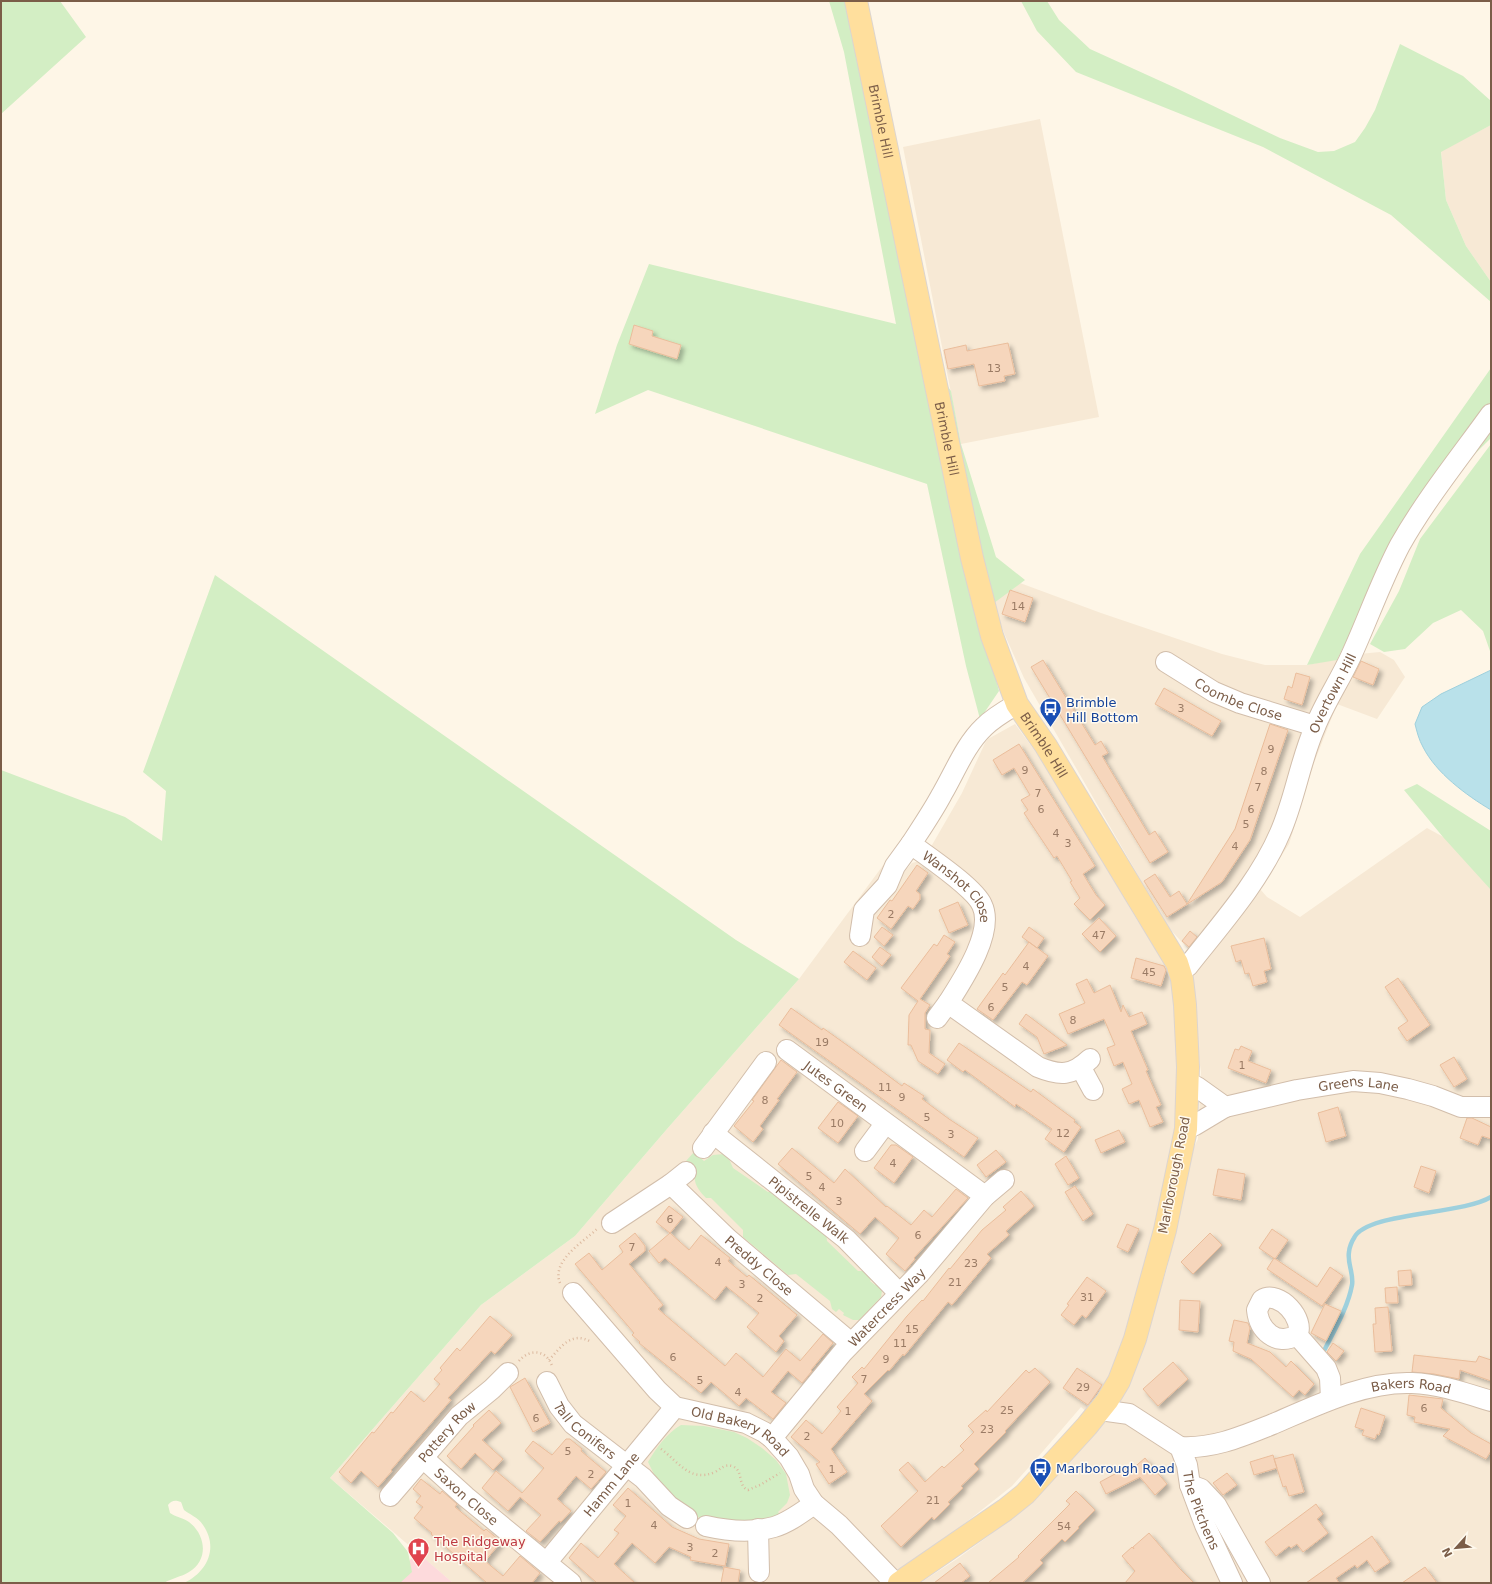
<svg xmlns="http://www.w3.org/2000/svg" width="1492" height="1584" font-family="'DejaVu Sans',sans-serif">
<defs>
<filter id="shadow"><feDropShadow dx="3.5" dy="3.5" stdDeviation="2" flood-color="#0004"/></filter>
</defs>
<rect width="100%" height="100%" fill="#fef6e7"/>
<path fill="#f7e9d5" d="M1040,119L1099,417L961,444L903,147Z
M1491,125V282L1466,246L1446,200L1441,151Z
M1004,577L1101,613L1222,654L1265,665H1307L1359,654L1380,652L1394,660L1405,677L1377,719L1337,704L1314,763L1289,844L1260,889L1267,897L1300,917L1427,828L1491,863V1583H920L957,1559L990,1535L1042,1491L1080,1447L1102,1426L1131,1381L1167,1269L1194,1147L1198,1139L1201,1072L1195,1031L1191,952L1168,927L1024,678L1004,633L986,579Z
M1015,724L1046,766L1137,920L1166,963L1171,973L1176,999L1180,1078L1172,1168L1118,1363L1088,1413L1081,1407L1038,1457L1012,1486L955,1531L913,1560L885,1583H453L330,1478L481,1305L575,1236L667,1129L799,979L887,860L904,872L912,863L919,861L932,845L962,793L985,743L988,739Z"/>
<path fill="#fddadc" d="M417,1552L453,1583H390Z"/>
<path fill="#d3eec4" d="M1,1H60L86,37L1,114Z
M829,1H846L919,345L951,391L961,444L996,557L1025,580L994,603L979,616L999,691L980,719L966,666L927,484L648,390L595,414L617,345L649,264L896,324L844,52Z
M1021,1H1047L1059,20L1090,49L1178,89L1280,138L1318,152L1334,151L1355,142L1365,128L1375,110L1400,44L1463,76L1491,101V125L1441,152L1446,200L1466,246L1491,282V302L1391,215L1263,147L1076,72L1037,31Z
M1491,368V438L1412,516L1372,589L1337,660L1307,665L1360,554Z
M1491,444V654L1483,631L1461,610L1433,623L1405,649L1384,652L1370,644L1399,591L1420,539Z
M215,575L736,940L799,979L667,1129L575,1236L481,1305L330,1478L393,1533L408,1552L412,1572L400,1583H184C207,1572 219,1548 203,1525C198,1517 190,1515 184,1510C183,1508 182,1504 181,1502C175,1500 172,1500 168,1505L170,1513C175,1517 184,1518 189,1522C206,1535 209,1560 189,1572C181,1577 172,1578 164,1583H1V770L125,817L162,841L166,791L143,772Z
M1417,784L1491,831V890L1443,837L1404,790Z
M694,1152L704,1161L713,1155L724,1154L729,1159L733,1168L768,1192L779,1191L826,1232L827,1241L858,1271H867L873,1277L870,1281L875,1285L876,1284L882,1291L881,1297L859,1320H853L843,1315L844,1313L839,1309L836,1312L832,1309L830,1301L796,1274L788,1275L743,1237V1230L711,1198H706C698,1190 692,1182 696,1171L686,1161Z
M681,1425L704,1426L734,1432L747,1438L762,1448L776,1460L786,1474L790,1495L787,1503L778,1512L781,1516L766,1521L720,1523L693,1516L655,1483V1476L648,1462C656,1448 667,1433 681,1425Z"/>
<path fill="#b9e1ea" stroke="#9ed0dd" d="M1491,670V810C1466,795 1436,773 1423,747C1419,740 1417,732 1415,724L1422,707L1441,694Z"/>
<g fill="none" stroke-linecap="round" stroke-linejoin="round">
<path stroke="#9ed0dd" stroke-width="4.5" d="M1325,1349C1335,1329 1348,1307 1352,1285C1354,1274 1347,1263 1349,1252C1349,1248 1352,1241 1354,1238C1366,1212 1462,1215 1491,1197"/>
</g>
<path fill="#f6d6bc" stroke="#eabd9b" filter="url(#shadow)" d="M634,325L653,331L652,336L681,345L677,359L629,344Z
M1008,343L1015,374L1004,376L1005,381L979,386L974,364L948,369L944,350L966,345L967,351Z
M1010,590L1033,598L1025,622L1002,614Z
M1043,660L1095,745L1101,741L1108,753L1102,756L1149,835L1155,831L1168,852L1150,863L1031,667Z
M1361,661L1379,669L1373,685L1353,677Z
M1296,673L1310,677L1302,705L1284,699L1288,686L1292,688Z
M1164,688L1221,721L1212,736L1155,704Z
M1270,724L1288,730L1250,840L1222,882L1167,917L1144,881L1155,874L1170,897L1179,891L1187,904L1235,829Z
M1019,744L1095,866L1083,874L1096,895L1105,905L1090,920L1074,904L1080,898L1070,882L1072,881L1057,856L1054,858L1024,813L1028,810L1021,800L1030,795L1014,768L1002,775L993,760Z
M917,865L928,873L916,891L920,894V899L913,909L908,906L891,929L877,918L890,900L892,901Z
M958,902L968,925L949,933L939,910Z
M1099,918L1116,936L1100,952L1082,934Z
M882,927L893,935L884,946L874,937Z
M1029,927L1044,938L1037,948L1022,937Z
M1190,931L1197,937L1189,947L1182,941Z
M944,935L955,942L947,954L950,956L920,999L930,1005L925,1013V1029L930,1030L929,1053L945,1064L938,1074L918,1061L911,1045H908L909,1015L918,1001L901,988L934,944L937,946Z
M1264,938L1271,969L1264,971L1267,982L1253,986L1249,973L1245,974L1241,960L1236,962L1231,946Z
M1029,942L1048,956L1027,985L1022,982L993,1020L977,1009L1003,973L1005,975Z
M880,947L891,955L882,966L872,957Z
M853,951L876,968L867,980L844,962Z
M1136,958L1164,966L1166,970L1161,986L1131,978Z
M1398,978L1430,1025L1407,1041L1398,1028L1408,1021L1385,987Z
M1087,979L1094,993L1110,985L1121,1012L1123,1005L1129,1017L1142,1012L1147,1024L1131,1031L1148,1070L1146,1071L1161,1105L1156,1107L1163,1122L1150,1127L1139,1100L1129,1104L1122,1089L1132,1084L1123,1062L1114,1066L1107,1048L1115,1045L1104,1019L1068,1034L1059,1014L1085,1003L1076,984Z
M791,1008L822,1030L823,1028L851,1048L902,1086L904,1083L924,1096L922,1099L949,1119L978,1138L964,1157L779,1025Z
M1026,1014L1067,1045L1044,1054L1037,1037L1019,1024Z
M959,1043L1031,1092L1033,1089L1075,1120L1074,1122L1081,1127L1064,1152L1045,1139L1052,1129L1016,1104L1015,1107L965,1070L963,1072L947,1060Z
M1241,1046L1252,1051L1248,1061L1271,1070L1266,1083L1228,1068L1235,1049L1239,1050Z
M1454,1057L1467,1079L1454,1087L1440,1065Z
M781,1060L797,1072L777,1099L779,1100L760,1126L763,1129L753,1142L734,1126L754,1101L752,1100Z
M838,1102L858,1116L838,1143L818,1128Z
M1338,1107L1346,1136L1326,1142L1318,1113Z
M1467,1118H1472L1491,1127V1139L1482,1136L1478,1145L1460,1138Z
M1119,1130L1125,1142L1101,1153L1095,1140Z
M891,1145H896L913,1157L894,1183L874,1168Z
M792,1148L834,1183L845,1169L886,1207L887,1206L911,1225L924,1210L932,1217L956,1189L968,1198L914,1258L915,1259L905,1271L886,1254L899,1238L875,1217L860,1234L778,1164Z
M996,1150L1006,1162L986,1177L977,1165Z
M1066,1156L1079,1178L1068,1185L1055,1164Z
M1421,1166L1436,1171L1429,1193L1414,1187Z
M1218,1169L1245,1174L1241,1200L1213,1195Z
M1075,1186L1093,1214L1083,1221L1065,1192Z
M1021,1191L1034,1206L1006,1231L1009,1235L987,1254L991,1258L952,1305L948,1302L904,1356L903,1354L889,1371L888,1370L864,1394L872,1401L831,1449L847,1472L829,1484L816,1464L820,1462L791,1437L806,1420L822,1434L841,1411L837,1407L858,1383L852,1377L862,1367L864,1369L907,1316L922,1300L923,1301L949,1268L950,1269L982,1230L1006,1210L1003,1207Z
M669,1206L683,1217L670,1233L656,1222Z
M1127,1224L1139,1229L1128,1252L1117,1247Z
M1272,1229L1288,1240L1275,1259L1259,1248Z
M635,1233L645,1246V1251L629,1264L663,1305L658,1309L725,1366L736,1353L763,1377L786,1349L800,1361L823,1334L833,1343L811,1370L812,1371L802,1383L788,1371L771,1392L786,1403L773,1419L746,1398L739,1406L711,1382L701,1393L639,1343L640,1342L632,1335L634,1333L575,1264L589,1253L602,1270L623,1252L619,1246Z
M670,1233L689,1250L701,1235L730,1258L728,1261L747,1277L749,1275L797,1315L779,1336L784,1341L776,1352L747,1327L759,1313L726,1286L715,1300L665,1258L659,1263L649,1251Z
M1210,1233L1222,1245L1193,1274L1181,1262Z
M1274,1258L1317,1287L1330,1267L1343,1276L1322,1306L1267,1269Z
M1411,1270L1412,1285L1399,1286L1398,1271Z
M1087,1277L1106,1291L1086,1318L1082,1315L1074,1325L1061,1315L1069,1305L1067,1304Z
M1397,1287L1398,1303H1386L1385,1288Z
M1180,1300L1200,1301L1198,1332L1179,1330Z
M1325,1304L1341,1311L1326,1341L1311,1333Z
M1388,1307L1392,1351L1375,1352L1373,1324H1376L1375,1308Z
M490,1316L512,1335L495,1354L491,1351L448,1398L451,1400L391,1470L392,1471L378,1487L361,1471L351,1483L339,1472L372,1432L374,1433L391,1412L393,1413L411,1391L424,1402L440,1384L434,1379L442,1370L440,1368L457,1348L460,1351Z
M1234,1320L1248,1323L1250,1328L1247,1343L1270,1352L1286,1367L1291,1361L1314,1384L1305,1395L1299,1390L1293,1397L1251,1359L1233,1351L1234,1342L1229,1341Z
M1333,1343L1344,1351L1336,1361L1327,1352Z
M1414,1355L1476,1362L1479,1356L1491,1360V1381L1460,1370L1459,1379L1434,1374L1412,1372Z
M1173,1362L1188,1379L1158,1406L1143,1389Z
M1035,1368L1050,1382L1005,1431L1006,1432L974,1464L979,1469L961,1486L963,1488L948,1502L950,1504L934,1520L932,1517L901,1547L881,1526L918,1491L899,1470L908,1462L925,1482L942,1466L944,1468L964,1450L960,1446L974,1432L968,1426L986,1410L987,1412L1026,1370L1029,1373Z
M1077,1368L1102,1385L1088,1405L1063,1388Z
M525,1378L550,1423L533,1432L510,1387Z
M1409,1395L1443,1399L1441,1408L1471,1433L1491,1444V1451L1486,1459L1443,1436L1450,1429L1414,1422L1415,1417L1407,1415Z
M1361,1408L1385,1416L1379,1435L1377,1434L1375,1439L1362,1435L1364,1430L1355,1427Z
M489,1410L501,1423L482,1440L503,1459L493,1470L475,1453L461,1469L447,1456L474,1426L473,1425Z
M566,1439H570L582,1449L581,1451L606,1472L591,1489L576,1476L557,1499L571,1511L561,1522L559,1521L540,1542L526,1531L541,1515L520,1497L508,1511L482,1488L496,1471L522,1493L544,1468L525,1451L533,1441L552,1455Z
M1293,1454L1304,1492L1289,1496L1286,1486L1283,1487L1274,1459Z
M1273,1455L1277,1468L1254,1475L1250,1462Z
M1145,1458L1167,1484L1155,1495L1140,1477L1106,1494L1100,1482L1128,1467L1130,1471Z
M1227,1473L1237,1485L1223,1495L1213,1483Z
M421,1479L440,1494L442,1491L457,1504L455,1507L484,1531L486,1529L501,1542L485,1561L503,1576L520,1556L540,1573L532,1583H487L431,1534L432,1533L414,1518L423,1507L416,1502L421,1496L413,1489Z
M628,1488L672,1527L699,1539L729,1544L725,1566L690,1560L691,1557L669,1547L655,1563L632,1543L614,1564L635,1583H597L569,1558L581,1543L598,1558L619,1533L614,1530L626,1516L613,1505Z
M1076,1491L1095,1510L1078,1527L1079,1528L1065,1542L1062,1539L1040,1560L1043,1563L1022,1583H988L1019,1557L1018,1556L1070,1504L1066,1501Z
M1316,1504L1323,1514L1317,1519L1328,1533L1303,1552L1297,1544L1291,1548L1289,1546L1276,1556L1265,1542Z
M1149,1533L1180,1569L1194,1583H1125L1135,1571L1122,1556L1132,1547L1134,1549L1133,1547Z
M1372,1536L1390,1562L1375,1572L1367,1560L1357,1568L1355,1565L1336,1578L1339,1583H1306Z
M960,1563L970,1576L961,1583H934Z
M724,1567L740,1570L738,1583H721Z
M1425,1567L1437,1583H1402Z"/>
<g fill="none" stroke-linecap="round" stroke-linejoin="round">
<defs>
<g id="minor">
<path id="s1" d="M1166,662L1214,692L1240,703L1315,726"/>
<path id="s2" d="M1017,704C1005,711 994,717 984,727C965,745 955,772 942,794C933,811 922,827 911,844C928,857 974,887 982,905C995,932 962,981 948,1003L1038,1067C1060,1076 1072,1076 1090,1059"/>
<path d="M860,936L864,910L887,885L895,866L911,844"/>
<path id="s3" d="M1180,972L1188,966C1221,924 1259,882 1280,833C1295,799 1300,761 1315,727C1325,702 1340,680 1351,656C1368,619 1381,581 1400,545C1426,499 1460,457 1491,414"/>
<path d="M937,1018L948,1003"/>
<path id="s4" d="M787,1050L985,1196"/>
<path d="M1081,1068L1093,1090"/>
<path id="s5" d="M1188,1082L1197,1087L1225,1107L1297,1090L1353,1081L1380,1083L1408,1089L1433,1096L1461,1107H1491"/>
<path d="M1186,1129L1195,1125L1225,1107"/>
<path id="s6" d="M713,1133L846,1239L899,1293"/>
<path d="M703,1148L766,1062"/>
<path d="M865,1151L885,1124"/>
<path id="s7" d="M671,1184L728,1239L851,1343"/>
<path d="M612,1223L671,1184L686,1172"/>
<path id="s8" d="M573,1293L657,1390L675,1407L746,1423L764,1432L772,1438L789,1457L799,1474L804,1489L814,1504L839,1525L895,1583"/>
<path d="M1297,1335C1306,1320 1279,1289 1262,1300L1257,1310C1259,1330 1276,1347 1297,1335L1326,1368L1330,1378L1331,1399"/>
<path id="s9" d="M547,1382L559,1406L573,1424L643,1478L669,1506L687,1518"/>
<path id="s10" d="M1100,1410L1129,1414L1180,1447L1187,1465L1190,1485L1205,1525L1232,1583"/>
<path id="s11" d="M772,1438L843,1352L920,1273L985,1196L1004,1180"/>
<path id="s12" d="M1180,1447C1214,1449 1243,1436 1273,1424C1315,1406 1365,1381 1412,1383C1439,1384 1465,1393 1491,1401"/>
<path id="s13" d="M423,1458L466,1497L571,1583"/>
<path d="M1190,1485L1201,1489L1216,1505L1260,1583"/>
<path id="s14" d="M390,1496L459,1416L492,1389L508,1373"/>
<path d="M706,1526C728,1531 752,1533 774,1527C788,1523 801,1513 814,1504"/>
<path d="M758,1529L759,1572"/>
<path id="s15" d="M547,1562L675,1407"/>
</g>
<g id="major">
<path id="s16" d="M856,1L972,558L992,636L1017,704L1046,746L1177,963L1182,979L1185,1005L1188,1067L1186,1129L1165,1230L1135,1339L1119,1381L1107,1401L1087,1426L1025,1494L1005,1510L899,1583"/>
</g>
</defs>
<use href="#minor" stroke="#d2beab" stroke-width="22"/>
<use href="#major" stroke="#ddd5cf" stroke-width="24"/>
<path stroke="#dcb99f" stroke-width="2.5" stroke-dasharray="1 3" stroke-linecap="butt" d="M560,1283C551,1261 583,1242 597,1229
M549,1360C560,1348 572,1330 591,1342
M519,1361C530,1348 547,1350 552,1366
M661,1449C679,1462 690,1483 715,1472C721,1469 724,1464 732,1466C744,1470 737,1486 748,1490L760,1485L780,1473"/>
<use href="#minor" stroke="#fff" stroke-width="20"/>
<use href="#major" stroke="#ffdf9d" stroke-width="22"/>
</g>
<defs>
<symbol id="bus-pin" viewBox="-11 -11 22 30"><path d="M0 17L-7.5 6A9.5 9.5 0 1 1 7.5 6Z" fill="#1a4fb4" stroke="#fffaef"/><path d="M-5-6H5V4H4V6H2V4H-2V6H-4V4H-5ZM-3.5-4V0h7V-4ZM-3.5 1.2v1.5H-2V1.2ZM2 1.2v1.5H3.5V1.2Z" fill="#fff"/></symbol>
<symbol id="hospital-pin" viewBox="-11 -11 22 30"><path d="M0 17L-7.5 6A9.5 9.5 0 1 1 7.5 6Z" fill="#e0444e" stroke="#fffaef"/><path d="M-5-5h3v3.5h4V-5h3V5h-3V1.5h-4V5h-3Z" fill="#fff"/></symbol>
</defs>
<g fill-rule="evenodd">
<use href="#bus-pin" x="1038" y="696" width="25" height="34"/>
<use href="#bus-pin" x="1028" y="1456" width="25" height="34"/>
<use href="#hospital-pin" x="406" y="1536" width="25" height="34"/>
</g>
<g text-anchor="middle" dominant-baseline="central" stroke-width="3" stroke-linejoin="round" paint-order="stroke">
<g font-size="11" fill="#9a7b65">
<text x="994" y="368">13</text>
<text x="1018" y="606">14</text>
<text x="1181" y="708">3</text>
<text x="1271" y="749">9</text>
<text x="1025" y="770">9</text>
<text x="1264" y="771">8</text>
<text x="1258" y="787">7</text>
<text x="1038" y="793">7</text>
<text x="1041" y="809">6</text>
<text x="1251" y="809">6</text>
<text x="1246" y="824">5</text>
<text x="1056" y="833">4</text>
<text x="1068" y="843">3</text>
<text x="1235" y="846">4</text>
<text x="891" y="914">2</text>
<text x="1099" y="935">47</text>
<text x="1026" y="966">4</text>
<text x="1149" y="972">45</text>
<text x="1005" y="987">5</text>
<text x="991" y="1007">6</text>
<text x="1073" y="1020">8</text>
<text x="822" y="1042">19</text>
<text x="1242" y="1065">1</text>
<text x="885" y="1087">11</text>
<text x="902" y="1097">9</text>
<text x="765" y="1100">8</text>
<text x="927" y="1117">5</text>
<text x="837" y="1123">10</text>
<text x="1063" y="1133">12</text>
<text x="951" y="1134">3</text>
<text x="893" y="1163">4</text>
<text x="809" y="1176">5</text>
<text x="822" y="1187">4</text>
<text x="839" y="1201">3</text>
<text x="670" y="1219">6</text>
<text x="918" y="1235">6</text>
<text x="632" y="1247">7</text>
<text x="718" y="1262">4</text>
<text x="971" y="1263">23</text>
<text x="955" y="1282">21</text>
<text x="742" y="1284">3</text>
<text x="1087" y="1297">31</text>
<text x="760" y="1298">2</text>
<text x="912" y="1329">15</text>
<text x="900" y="1343">11</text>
<text x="673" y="1357">6</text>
<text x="886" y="1359">9</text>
<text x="864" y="1379">7</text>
<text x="700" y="1380">5</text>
<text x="1083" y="1387">29</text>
<text x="738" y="1392">4</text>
<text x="1424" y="1408">6</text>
<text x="1007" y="1410">25</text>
<text x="848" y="1411">1</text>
<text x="536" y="1418">6</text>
<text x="987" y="1429">23</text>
<text x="807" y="1436">2</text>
<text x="568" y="1451">5</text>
<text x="832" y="1469">1</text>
<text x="591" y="1474">2</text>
<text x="933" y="1500">21</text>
<text x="628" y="1503">1</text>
<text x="654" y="1525">4</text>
<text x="1064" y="1526">54</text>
<text x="690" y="1547">3</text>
<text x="715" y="1553">2</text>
</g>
<g font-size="13" fill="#7b5d48" stroke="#fffaef">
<text stroke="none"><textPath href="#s16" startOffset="123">Brimble Hill</textPath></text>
<text stroke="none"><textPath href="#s16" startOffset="447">Brimble Hill</textPath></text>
<text stroke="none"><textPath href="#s3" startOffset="322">Overtown Hill</textPath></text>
<text stroke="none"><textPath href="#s1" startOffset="82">Coombe Close</textPath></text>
<text stroke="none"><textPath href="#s16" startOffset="771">Brimble Hill</textPath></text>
<text stroke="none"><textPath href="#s2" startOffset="243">Wanshot Close</textPath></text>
<text stroke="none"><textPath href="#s4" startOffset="61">Jutes Green</textPath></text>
<text stroke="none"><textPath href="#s5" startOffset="181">Greens Lane</textPath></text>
<text transform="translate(1174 1175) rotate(-79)">Marlborough Road</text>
<text stroke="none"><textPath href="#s6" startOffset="123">Pipistrelle Walk</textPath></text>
<text stroke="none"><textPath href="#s7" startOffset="120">Preddy Close</textPath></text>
<text stroke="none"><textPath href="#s11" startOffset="174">Watercress Way</textPath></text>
<text stroke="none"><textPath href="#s12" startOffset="242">Bakers Road</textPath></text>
<text stroke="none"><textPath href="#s9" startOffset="63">Tall Conifers</textPath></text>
<text stroke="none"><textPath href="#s14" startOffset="86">Pottery Row</textPath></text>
<text stroke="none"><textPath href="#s8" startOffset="224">Old Bakery Road</textPath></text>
<text stroke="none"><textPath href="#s15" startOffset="101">Hamm Lane</textPath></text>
<text stroke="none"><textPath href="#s13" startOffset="58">Saxon Close</textPath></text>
<text stroke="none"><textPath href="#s10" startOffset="157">The Pitchens</textPath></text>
</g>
<g font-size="13" fill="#164399" stroke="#fffaef" text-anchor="start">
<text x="1066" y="702">Brimble<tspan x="1066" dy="15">Hill Bottom</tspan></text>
<text x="1056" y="1468">Marlborough Road</text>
</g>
<g font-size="13" fill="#be3a42" stroke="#fffaef" text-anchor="start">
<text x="434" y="1541">The Ridgeway<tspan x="434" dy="15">Hospital</tspan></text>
</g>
</g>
<rect width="1492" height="1584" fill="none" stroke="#7b5d48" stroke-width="4"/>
<g transform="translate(1456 1548) rotate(243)" stroke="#fffaef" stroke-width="3" paint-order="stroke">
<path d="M0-3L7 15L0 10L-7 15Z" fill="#7b5d48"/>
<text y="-6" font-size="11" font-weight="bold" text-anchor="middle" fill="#7b5d48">N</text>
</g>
</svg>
